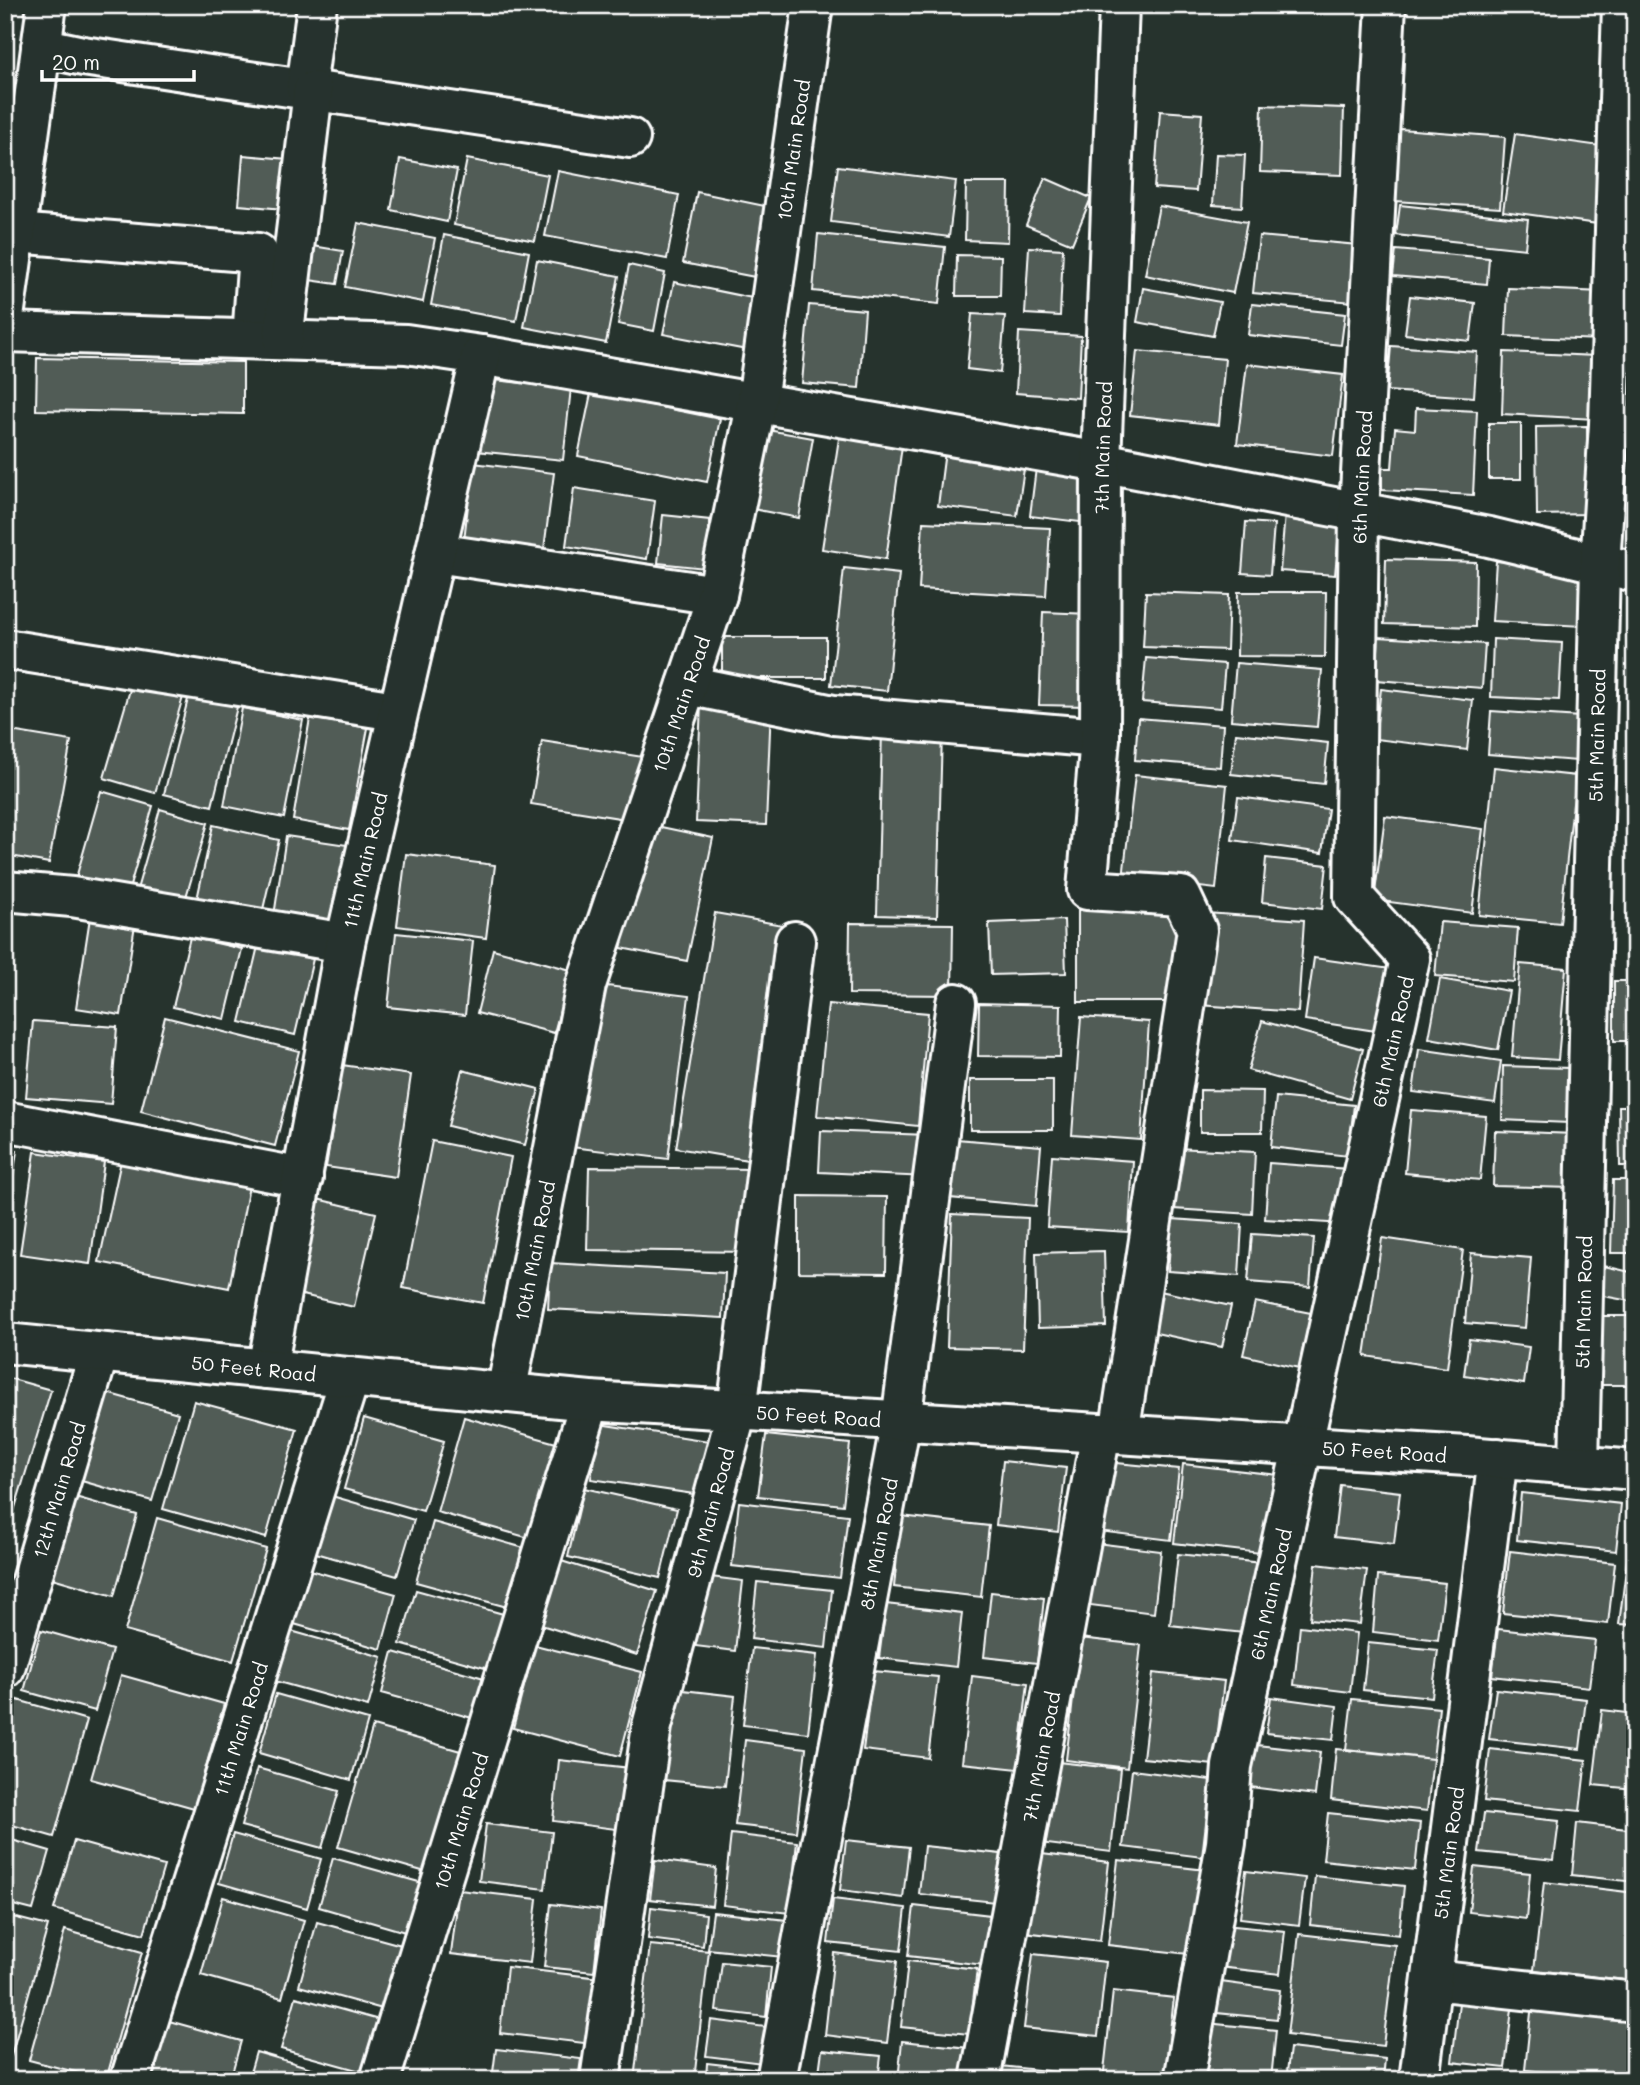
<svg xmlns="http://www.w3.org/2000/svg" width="1640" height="2085" font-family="Mali,sans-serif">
<rect width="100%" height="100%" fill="#26332d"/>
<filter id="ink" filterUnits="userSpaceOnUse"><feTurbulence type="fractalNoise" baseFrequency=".0143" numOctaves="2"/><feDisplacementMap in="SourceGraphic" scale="14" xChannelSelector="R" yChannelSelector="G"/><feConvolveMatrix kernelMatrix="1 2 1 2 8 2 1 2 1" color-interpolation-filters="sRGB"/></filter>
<g filter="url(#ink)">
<path fill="#515c57" stroke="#fff" stroke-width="2" d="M1262,105L1344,108L1342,175L1260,172Z
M1160,111L1202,114L1196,191L1154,188Z
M1400,129L1505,137L1500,208L1395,201Z
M1515,134L1615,148L1605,225L1503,211Z
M1216,154L1245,155L1242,207L1213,205Z
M243,155L299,160L295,210L239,205Z
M400,159L457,170L447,222L391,210Z
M467,159L548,175L535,241L454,225Z
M838,166L956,181L949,237L831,222Z
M558,171L679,195L667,259L545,236Z
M1045,178L1091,198L1072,244L1026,225Z
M966,183H1009L1008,242L965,240Z
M697,192L779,209L765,279L683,263Z
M1400,205L1528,219L1525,249L1396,235Z
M1159,206L1247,222L1233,293L1145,275Z
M358,223L435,238L423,302L345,287Z
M818,234L945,247L939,304L813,291Z
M444,235L529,252L516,321L431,305Z
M1259,236L1358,245L1353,302L1253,293Z
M301,244L343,251L337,284L295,278Z
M1029,247L1063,249L1060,316L1025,314Z
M1396,250L1489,258L1487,284L1393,276Z
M957,255L1001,256L1000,296H956Z
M537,260L619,276L606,343L524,327Z
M629,265L665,273L654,331L618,324Z
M674,282L762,300L752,351L663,334Z
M1143,288L1220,302L1213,336L1137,322Z
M1508,288L1603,292L1600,340L1506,336Z
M1410,296L1475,303L1470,341L1405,334Z
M1252,304L1345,314L1341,345L1248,335Z
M809,305L865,310L859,388L802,383Z
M972,314L1005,316L1000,373L967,369Z
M1019,332L1081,336L1078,398L1016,393Z
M1391,346L1477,352L1474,397L1387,391Z
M1137,351L1225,359L1219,425L1130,415Z
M1504,352L1597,356L1595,419L1502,414Z
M37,358L243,362V414L36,410Z
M1247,364L1343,375L1333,456L1237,444Z
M484,379L571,388L563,460L476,451Z
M591,393L720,419L707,482L578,456Z
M1416,408L1477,411L1473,495L1382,490V468H1392L1395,428L1415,430Z
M1489,423H1521V479H1489Z
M1587,426L1588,514L1537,515L1536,427Z
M762,429L813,438L799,518L748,508Z
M839,438L902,446L886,559L822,549Z
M945,451L1025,462L1017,516L938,506Z
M473,463L554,473L544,549L464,540Z
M1036,468L1094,475L1088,523L1030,516Z
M574,488L655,501L647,559L566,546Z
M1285,514L1340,519L1335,575L1280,571Z
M663,515L710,520L705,568L658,563Z
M923,522L1050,528L1046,596L919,589Z
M1246,522L1274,524L1270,575L1242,573Z
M1386,559L1476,562L1475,627L1384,624Z
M1496,561L1586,567L1582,626L1492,621Z
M844,568L899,574L887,691L831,685Z
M1146,592L1229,595L1227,650L1143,647Z
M1238,592H1326L1325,657L1237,656Z
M1043,612L1090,614L1087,706L1039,705Z
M722,637H826V678H722Z
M1379,637L1485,644L1482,688L1376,680Z
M1493,639L1562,643L1559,700L1491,697Z
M1146,658L1225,664L1221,708L1142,702Z
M1236,663L1322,670L1317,727L1231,720Z
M132,683L183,697L155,793L104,778Z
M1381,689L1473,700L1467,750L1375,739Z
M189,695L237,707L212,806L164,794Z
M701,703L771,707L766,825L696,822Z
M242,708L303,720L284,818L224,806Z
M1491,711L1580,717L1577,761L1488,754Z
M310,718L368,728L349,830L293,820Z
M1138,718L1223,725L1220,767L1135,760Z
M11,731L71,741L49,863L5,855V765Z
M882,731L942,732L937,917L877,915Z
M1236,733L1328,743L1324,784L1231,774Z
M542,741L643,757L632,820L531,804Z
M1494,767L1576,776L1560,923L1479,915Z
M1135,775L1227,785L1216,889L1123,878Z
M101,791L153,806L128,893L76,878Z
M1238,797L1328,809L1322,853L1232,840Z
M160,809L208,823L183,907L136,893Z
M1385,816L1483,829L1472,913L1374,900Z
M647,824L713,838L687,961L621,948Z
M213,825L279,840L261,918L196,904Z
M286,836L354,846L341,926L274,916Z
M406,854L495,865L486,938L397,926Z
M1266,858L1327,865L1322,909L1262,902Z
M1632,869H1635V934H1632Z
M1078,910H1176V1002H1078Z
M91,911L136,918L121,1015L76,1008Z
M715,913L794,927L754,1161L676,1148Z
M1206,913L1304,920L1298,1012L1199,1005Z
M1064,920L1066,973L991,975L989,923Z
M1440,922L1518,928L1514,982L1435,976Z
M850,923L953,924L952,995L849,994Z
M396,933L473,941L465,1015L388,1007Z
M190,937L242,949L225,1019L173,1007Z
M258,946L313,959L295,1035L240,1022Z
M493,949L571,970L554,1033L477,1013Z
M1314,958L1391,969L1382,1032L1305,1020Z
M1520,964L1566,968L1558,1060L1512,1057Z
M1440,979L1509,991L1498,1050L1429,1038Z
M1614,981H1635V1041H1614Z
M591,984L689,996L668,1159L571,1147Z
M979,1003L1061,1005L1060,1057L978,1056Z
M828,1004L928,1013L918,1126L817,1116Z
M165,1017L299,1051L275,1146L141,1111Z
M1081,1017L1149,1022L1141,1140L1072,1135Z
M33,1021L117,1027L111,1104L26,1097Z
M1262,1021L1363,1049L1350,1099L1248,1070Z
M1419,1049L1501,1061L1495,1103L1413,1092Z
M342,1065L411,1075L396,1177L326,1167Z
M1503,1066L1571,1068L1569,1123L1502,1120Z
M462,1070L539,1089L525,1145L448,1126Z
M970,1080H1053V1130H970Z
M1200,1090L1263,1091L1262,1132H1200Z
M1276,1097L1354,1105L1348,1156L1271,1147Z
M1619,1106H1635V1166H1620Z
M1411,1110L1486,1116L1480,1180L1405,1173Z
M821,1131L929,1135L928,1177L819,1172Z
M1495,1131L1575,1134L1573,1188L1493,1186Z
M956,1139L1041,1146L1036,1206L950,1198Z
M432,1141L511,1157L483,1303L403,1288Z
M1176,1148L1255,1152L1252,1214L1173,1209Z
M5,1149L17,1151L5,1229Z
M35,1152L104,1162L90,1264L20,1254Z
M1052,1155L1133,1161L1129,1232L1047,1227Z
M122,1156L250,1181L229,1288L99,1262Z
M1269,1163L1348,1169L1344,1224L1265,1219Z
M589,1167L755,1169L753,1252L587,1250Z
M1613,1180H1635V1253H1611Z
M799,1196L887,1197L886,1273L799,1272Z
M317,1199L376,1213L354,1307L294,1293Z
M952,1214L1028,1218L1023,1349L947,1347Z
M1172,1219L1242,1224L1239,1276L1168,1271Z
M1252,1234L1314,1238L1310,1287L1248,1282Z
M1382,1238L1463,1250L1447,1368L1365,1356Z
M1104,1251L1106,1326L1038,1328L1036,1253Z
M1471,1253L1531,1258L1525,1328L1465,1323Z
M550,1263L725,1273L723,1318L548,1309Z
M1604,1266L1635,1273V1302L1598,1295Z
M1160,1291L1231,1306L1222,1347L1151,1332Z
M1255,1302L1311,1313L1299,1368L1243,1355Z
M1588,1316H1635V1385H1587Z
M1469,1339L1529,1347L1524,1384L1464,1375Z
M5,1377L51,1390L14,1511L5,1509Z
M96,1390L178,1413L152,1501L71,1478Z
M194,1401L297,1429L266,1538L163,1509Z
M464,1417L556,1443L529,1538L437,1512Z
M364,1418L444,1441L423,1511L344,1489Z
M599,1424L709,1441L701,1495L591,1479Z
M766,1435L850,1444L843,1505L758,1496Z
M1003,1461L1066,1468L1058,1532L996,1525Z
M1106,1462L1179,1469L1171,1540L1098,1531Z
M1183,1464L1278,1475L1269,1554L1174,1543Z
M1340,1485L1400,1492L1394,1544L1334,1537Z
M584,1488L677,1509L660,1578L568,1557Z
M1521,1493L1621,1504L1616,1551L1517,1540Z
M65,1494L137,1515L114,1596L42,1575Z
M325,1494L414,1520L397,1576L309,1551Z
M739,1502L848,1515L840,1578L732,1566Z
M901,1516L989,1526L981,1597L894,1587Z
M157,1518L266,1549L233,1661L125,1631Z
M433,1522L524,1548L507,1607L416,1582Z
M1096,1543L1161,1551L1154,1613L1090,1605Z
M1510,1551L1615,1563L1608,1624L1503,1613Z
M1178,1554L1261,1563L1253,1634L1170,1625Z
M558,1560L657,1591L637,1655L538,1624Z
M1627,1561L1635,1562V1625L1619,1624Z
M1316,1564L1367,1570L1360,1624L1310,1619Z
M310,1570L396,1594L381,1649L294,1624Z
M703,1576L743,1581L735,1651L695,1646Z
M1378,1576L1445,1583L1438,1640L1373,1632Z
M757,1582L832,1590L826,1648L751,1639Z
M416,1590L507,1615L492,1670L400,1644Z
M991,1592L1044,1598L1037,1663L984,1657Z
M886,1604L962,1613L956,1667L879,1658Z
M1300,1626L1357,1633L1350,1692L1294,1685Z
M284,1629L382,1657L368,1707L271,1680Z
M1498,1629L1595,1640L1589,1687L1492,1676Z
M41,1630L112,1650L95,1711L24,1691Z
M1080,1638L1141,1645L1127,1768L1066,1760Z
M1368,1643L1438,1650L1432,1697L1363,1690Z
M535,1645L642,1672L620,1756L513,1728Z
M752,1648L817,1655L808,1733L743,1725Z
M393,1652L484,1678L472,1718L382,1693Z
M873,1671L938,1677L928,1758L863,1750Z
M1153,1673L1224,1681L1214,1765L1143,1758Z
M121,1675L224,1704L194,1808L91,1779Z
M972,1676L1028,1683L1018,1769L962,1763Z
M674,1689L735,1696L725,1786L664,1780Z
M1496,1689L1586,1699L1580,1749L1489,1739Z
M276,1694L368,1720L351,1780L259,1753Z
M7,1697L87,1720L54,1837L5,1823Z
M1271,1697L1337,1706L1333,1740L1266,1733Z
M1352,1699L1439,1708L1433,1759L1346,1749Z
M1602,1710L1635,1714V1789L1593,1785Z
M373,1726L464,1752L429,1873L338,1847Z
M745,1740L806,1748L796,1832L735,1825Z
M1247,1744L1320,1752L1315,1795L1242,1786Z
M1336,1749L1433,1759L1427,1811L1331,1800Z
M1490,1749L1586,1760L1580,1811L1484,1801Z
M559,1760L630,1768L623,1830L553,1821Z
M1049,1761L1120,1769L1111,1852L1039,1843Z
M257,1768L339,1791L322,1848L241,1826Z
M1132,1770L1211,1780L1202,1857L1123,1847Z
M1328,1813L1420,1823L1415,1870L1323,1860Z
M1484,1813L1559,1821L1554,1860L1479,1852Z
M1577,1823L1635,1830V1882L1572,1875Z
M486,1824L552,1832L545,1889L479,1881Z
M233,1834L321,1859L307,1908L219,1883Z
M731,1834L797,1842L789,1913L723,1905Z
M5,1838L50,1851L33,1910L5,1903Z
M846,1840L909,1847L903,1898L840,1890Z
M74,1841L164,1866L144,1934L54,1909Z
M924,1846L1001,1854L995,1902L919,1894Z
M1033,1853L1109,1862L1100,1941L1024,1932Z
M333,1858L426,1884L412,1934L319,1907Z
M655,1860L716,1868L712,1906L650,1899Z
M1118,1860L1206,1870L1197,1955L1108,1945Z
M1474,1867L1530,1873L1526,1919L1469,1912Z
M1246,1871L1305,1878L1299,1925L1240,1918Z
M1315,1876L1404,1886L1399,1935L1310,1925Z
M1544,1882L1635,1893V1981L1534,1970Z
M459,1890L537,1899L530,1963L451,1954Z
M223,1897L304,1920L282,1998L201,1975Z
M833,1899L906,1908L901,1951L828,1943Z
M551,1904L601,1910L594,1972L544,1967Z
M914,1906L990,1915L984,1965L908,1956Z
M651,1907L706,1914L703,1946L648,1939Z
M713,1912L787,1920L783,1957L708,1949Z
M5,1915L48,1926L11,2056L5,2055Z
M317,1922L405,1946L386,2010L299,1986Z
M1224,1925L1285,1931L1280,1974L1219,1967Z
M65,1930L142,1952L106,2080L29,2060Z
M1299,1934L1395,1945L1383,2046L1287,2035Z
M650,1945L709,1951L694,2080H634Z
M834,1953L897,1961L887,2043L825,2035Z
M1033,1954L1106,1962L1098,2036L1024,2028Z
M908,1961L977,1969L969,2034L901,2027Z
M722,1962L771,1967L766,2017L716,2011Z
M507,1967L599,1978L592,2044L500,2033Z
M1221,1982L1280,1990L1277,2019L1217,2013Z
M1113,1991L1174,1998L1164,2080H1103Z
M296,1997L379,2020L364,2072L281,2049Z
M1459,2003L1512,2009L1505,2068L1452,2062Z
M1532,2003L1635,2015V2080L1525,2070Z
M711,2020L766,2027L762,2063L706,2056Z
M169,2021L241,2041L230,2080H152Z
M1206,2023L1276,2030L1271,2080L1200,2073Z
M902,2041L969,2048L965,2080H898Z
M1290,2048L1385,2059L1383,2080H1286Z
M496,2049L581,2059L578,2080H492Z
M822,2050L881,2056L878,2080H818Z
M256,2052L349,2079V2080H248Z
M707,2063L759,2069L758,2080H706Z
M991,2065L1084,2075L1083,2080H989Z
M1446,2071L1504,2078V2080H1445Z"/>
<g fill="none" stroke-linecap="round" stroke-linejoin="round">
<defs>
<g id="street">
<path d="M41,47L83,56L630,138"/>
<path d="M306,89L317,5"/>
<path d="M16,233L258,253L252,339"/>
<path d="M5,310L47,5"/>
<path d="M5,332L406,344L481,355L1101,462L1489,537L1635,572"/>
<path d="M283,340L313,91"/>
<path d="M436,553L717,595"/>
<path d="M5,649L396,711"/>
<path d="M687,685L834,715L1100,738"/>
<path d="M5,891L72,897L345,943"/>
<path d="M5,1121L303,1178"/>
<path id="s1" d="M267,1369L345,943L481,355"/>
<path id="s2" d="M506,1393L586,985L717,595L757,401L813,5"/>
<path id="s3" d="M1119,1434L1197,930L1181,896L1087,890L1100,738L1101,462L1119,5"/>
<path id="s4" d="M1579,1465L1600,565L1609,424L1622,5"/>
<path id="s5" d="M5,1668L99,1353"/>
<path d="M1432,1980L1635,2002"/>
<path id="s6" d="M130,2080L350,1377"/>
<path id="s7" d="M380,2080L590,1401"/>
<path id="s8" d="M600,2080L652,1726L737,1411L795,941"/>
<path id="s9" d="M776,2080L901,1421L956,1003"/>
<path id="s10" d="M980,2080L1101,1433"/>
<path id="s11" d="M1184,2080L1226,1843L1232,1766L1410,959L1354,897L1359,512L1386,5"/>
<path id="s12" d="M1419,2080L1498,1458"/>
</g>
<g id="secondary">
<path id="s13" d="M5,1343L590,1401L1467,1456L1635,1470"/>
</g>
</defs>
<use href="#street" stroke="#fff" stroke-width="44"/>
<use href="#secondary" stroke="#fff" stroke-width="44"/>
<use href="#street" stroke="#26332d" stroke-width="38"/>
<use href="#secondary" stroke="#26332d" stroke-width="38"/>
</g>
</g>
<g text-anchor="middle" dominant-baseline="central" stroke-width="5" stroke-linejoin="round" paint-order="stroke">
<g font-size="19" fill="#fff" stroke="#26332d">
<text stroke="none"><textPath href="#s2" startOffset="1279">10th Main Road</textPath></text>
<text stroke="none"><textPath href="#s3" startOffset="1085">7th Main Road</textPath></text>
<text stroke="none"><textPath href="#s11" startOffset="1648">6th Main Road</textPath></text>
<text stroke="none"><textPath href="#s2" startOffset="712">10th Main Road</textPath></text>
<text stroke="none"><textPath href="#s4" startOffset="730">5th Main Road</textPath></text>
<text stroke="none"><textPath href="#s1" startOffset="518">11th Main Road</textPath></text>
<text stroke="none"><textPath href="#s11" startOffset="1060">6th Main Road</textPath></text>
<text stroke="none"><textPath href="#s2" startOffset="145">10th Main Road</textPath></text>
<text stroke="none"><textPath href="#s4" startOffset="163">5th Main Road</textPath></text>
<text stroke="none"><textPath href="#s13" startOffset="250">50 Feet Road</textPath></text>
<text stroke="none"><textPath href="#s13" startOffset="817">50 Feet Road</textPath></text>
<text stroke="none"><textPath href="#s13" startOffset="1384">50 Feet Road</textPath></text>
<text stroke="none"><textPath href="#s5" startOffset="186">12th Main Road</textPath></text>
<text stroke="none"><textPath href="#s8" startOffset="579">9th Main Road</textPath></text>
<text stroke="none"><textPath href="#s9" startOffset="546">8th Main Road</textPath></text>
<text stroke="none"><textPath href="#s11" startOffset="494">6th Main Road</textPath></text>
<text stroke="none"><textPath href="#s6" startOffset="368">11th Main Road</textPath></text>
<text stroke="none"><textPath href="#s10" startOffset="329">7th Main Road</textPath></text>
<text stroke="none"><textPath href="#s7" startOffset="271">10th Main Road</textPath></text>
<text stroke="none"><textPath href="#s12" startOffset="229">5th Main Road</textPath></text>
</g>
</g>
<rect width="1640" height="2085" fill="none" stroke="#26332d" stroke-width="28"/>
<rect x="14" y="14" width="1612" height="2057" fill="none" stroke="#fff" stroke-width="2.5" filter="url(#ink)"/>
<path d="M42 70v10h152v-10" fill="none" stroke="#ffffff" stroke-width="3.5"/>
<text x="52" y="70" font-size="21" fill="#ffffff" stroke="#26332d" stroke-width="5" paint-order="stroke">20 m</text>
</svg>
